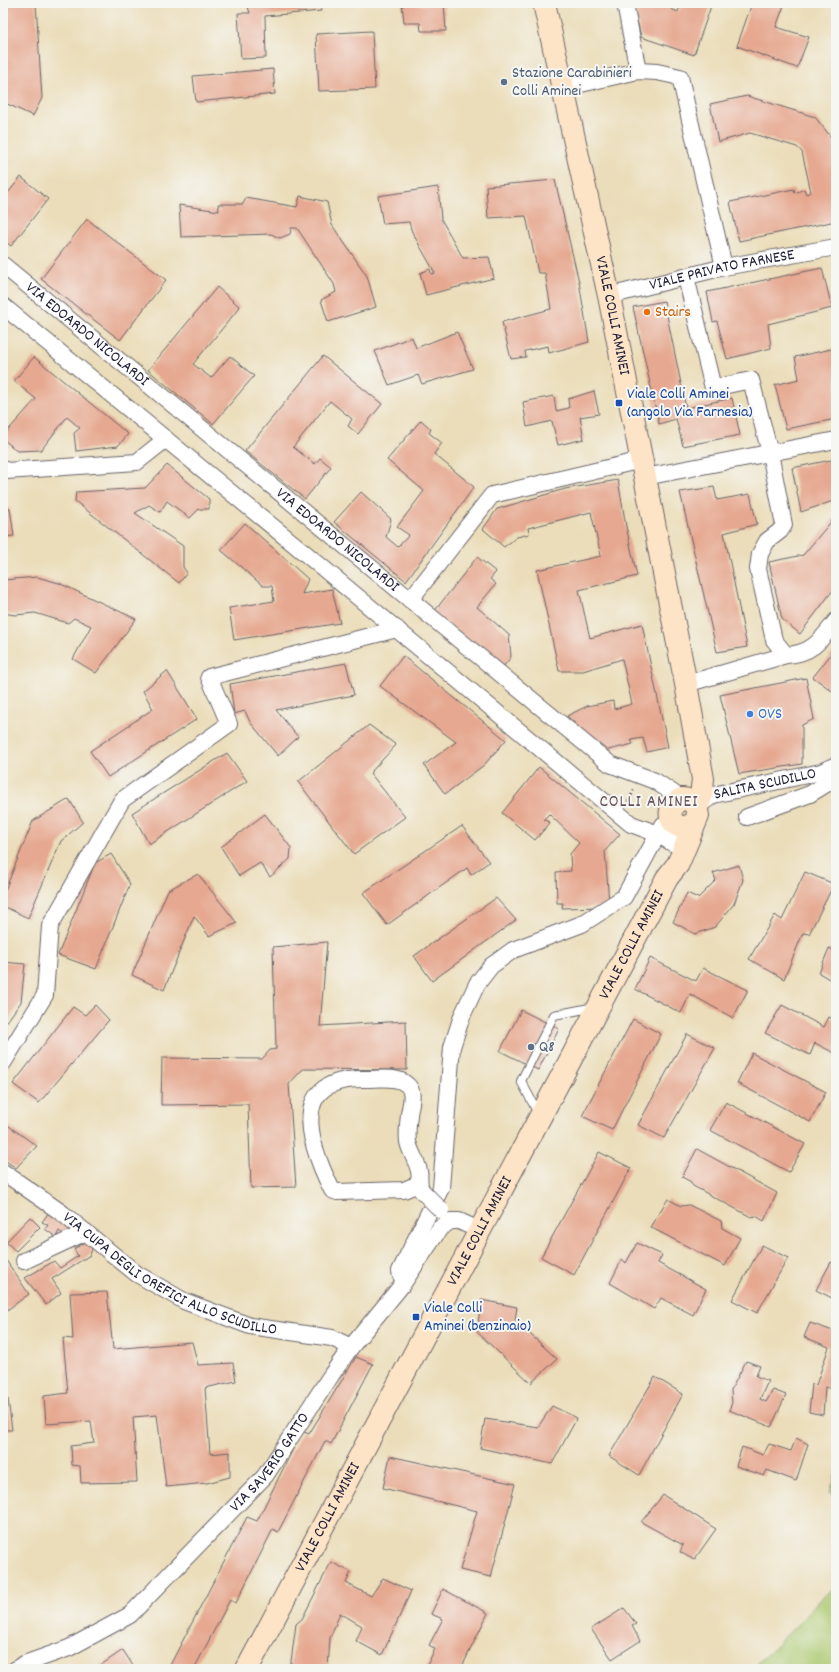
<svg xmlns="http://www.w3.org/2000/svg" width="839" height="1672" font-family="Dekko,sans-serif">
<rect width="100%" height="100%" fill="#f6f6f2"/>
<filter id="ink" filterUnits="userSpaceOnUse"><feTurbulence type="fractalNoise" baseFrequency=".025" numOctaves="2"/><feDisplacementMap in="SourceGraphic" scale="8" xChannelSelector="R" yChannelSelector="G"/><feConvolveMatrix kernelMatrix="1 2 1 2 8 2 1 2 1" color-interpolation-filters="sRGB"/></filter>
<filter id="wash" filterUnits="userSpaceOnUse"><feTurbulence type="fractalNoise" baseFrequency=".012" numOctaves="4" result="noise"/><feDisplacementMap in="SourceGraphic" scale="16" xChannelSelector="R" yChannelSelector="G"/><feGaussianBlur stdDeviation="0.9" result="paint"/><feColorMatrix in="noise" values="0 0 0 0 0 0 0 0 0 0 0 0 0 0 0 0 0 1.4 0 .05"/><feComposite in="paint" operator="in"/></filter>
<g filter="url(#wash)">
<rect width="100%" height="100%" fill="#ebddb9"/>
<path fill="#acc970" stroke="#677656" d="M836,1473V1498L830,1493Z
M836,1587V1669H752L801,1621L818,1601Z"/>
<g id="blocks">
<path fill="#e6a890" d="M9,3H36L42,98L33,116L3,102V12Z
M255,3H320L321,11L265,16L266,58L241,59L238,13H250L248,7Z
M402,3H420V5L444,3L446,31H421L420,23H404Z
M633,3H670L671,9L678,12L681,3H712L694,55L641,37Z
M752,3H785L776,27L809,37L797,68L737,46Z
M372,31L375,89L319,91L316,34Z
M273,69L275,94L196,102L193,76Z
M747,96L815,117L835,142L836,221L739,241L730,202L794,189L795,193L804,189L806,194L811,192L802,152L797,147L750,133L718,142L710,104Z
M21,177L48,199L11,246L3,240V199Z
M555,180L579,282L589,342L549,353L548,346L525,351L526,357L511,359L502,322L551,309L545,273H538L526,216L488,218L486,186Z
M438,187L441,219L463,258L489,257L494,278L426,295L420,273L430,269L431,274L435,273L412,232L409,222L383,224L378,196Z
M300,196L327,202L332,225L367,276L376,307L328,322L321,300L336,292L334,284L297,228H291L290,234L280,238L271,234L181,237L179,205L219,211L218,204H243L246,198L297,207Z
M87,219L166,280L120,340L41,279Z
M822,268L832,308L768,324L771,348L727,359L717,321L713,322L707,292Z
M217,287L240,307L193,364L211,378L230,356L254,376L213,424L148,370Z
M664,301L686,408L732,398L740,435L683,446L676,419L659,424L633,307Z
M457,332L473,369L422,384L418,375L389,385L375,351L412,337L416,348Z
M836,348V419L786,429L775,385L799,379L795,357Z
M323,356L382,404L358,434L348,426L352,419L330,401L293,447L315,464L320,458L331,467L305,499L245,451Z
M34,357L128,434L118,446L76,451L74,433L80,428L67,417L41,450L17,451L3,439V436L36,399L14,381Z
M594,391L599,414L580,417L584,439L558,445L552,421L527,427L523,402L554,396L556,411L569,408L568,399Z
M421,420L431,429L429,433L442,443L434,454L474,487L406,581L334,522L361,492L391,519L386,537L398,547L409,535L397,527L424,491L387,460Z
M836,459V500L801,512L792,468Z
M167,465L209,499V509H199L190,518L167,501L160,512L149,505L135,513L183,546V567L187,573L179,583L75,501L76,492L145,488Z
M618,480L626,526L637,576L579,590L590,638L642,624L668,747L647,752L643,738L631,740L633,744L604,751L567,716L587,706L613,701L614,709L632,704L622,659L583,671H559L537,570L601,556L591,512L528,528L529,534L517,537L504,547L483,529L497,509L565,489Z
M714,487L717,500L750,494L757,524L724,533L747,647L717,652L680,492Z
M3,508H10L14,536L3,537Z
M836,516V586L800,634L782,619L769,562L803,555Z
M245,523L308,579L302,594L332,589L340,623L234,640L229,608L274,601L272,586H263L221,550Z
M477,557L496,572L490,579L496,584L477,607L509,635L511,657L503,667L433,613Z
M37,577L59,583L136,619L96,673L73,659L91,626L74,618L68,623L35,613L15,615L3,613V580Z
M836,648V694L813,677Z
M403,656L506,740L484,765L445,794L424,765L456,742L380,686Z
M346,663L354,695L276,710L298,737L278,756L250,722L245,711L234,714L230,684Z
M167,671L197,719L108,777L90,751L153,709L143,691Z
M806,678L814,719L802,725V764L739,774L720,695Z
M369,725L396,745L370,773L405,817L354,854L298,782Z
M227,753L247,781L149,844L132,813Z
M539,767L620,834L605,851L609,903L601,907L562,908L563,903H557L556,872L571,871L570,854L579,843L549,814L544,819L550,823L535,840L502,813Z
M69,799L83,822L61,841L28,918L3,906V895L33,821Z
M265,814L291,848L290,859L270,877L260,863L239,876L221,847Z
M462,826L489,862L471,875L467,868L387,925L363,893Z
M111,854L130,884L96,969L58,955L95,863Z
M739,865L743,880L734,904L715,927L695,934L673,922L687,893L698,898L716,880L713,873Z
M805,872L834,884L809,934L803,933L784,979L749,959L775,915L782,920Z
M198,874L237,923L209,936L194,916L164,990L132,975L168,890Z
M496,898L516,920L432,981L414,956Z
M327,942L320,1026L406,1021L407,1070L303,1069L289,1084L296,1187L251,1188L248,1104L161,1105L162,1058L262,1059L270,1050L276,1049L273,947Z
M829,948L836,951V983L819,973Z
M650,958L696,981L703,968L748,990L733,1018L690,994L681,1013L635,989Z
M3,962L25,964L21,1002L3,1027Z
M95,1005L109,1020L39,1103L13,1084L73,1007L85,1015Z
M782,1005L824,1027L829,1017L836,1020V1054L815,1043L810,1055L765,1033Z
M521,1010L559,1029L538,1070L500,1051Z
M633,1019L661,1034L612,1130L582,1116Z
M687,1034L715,1048L664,1138L638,1125Z
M752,1053L826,1092L810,1122L737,1083Z
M726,1102L805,1144L789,1172L710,1130Z
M3,1122L37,1146L16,1168L3,1159Z
M697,1149L777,1193L764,1221L756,1216L751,1217L693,1186L691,1182L682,1177Z
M599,1152L631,1168L574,1275L541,1257Z
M668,1199L681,1206L689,1205L721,1221L722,1228L740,1238L725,1266L650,1227Z
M49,1212L73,1229L67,1237L59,1231L56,1237L45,1229L48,1225L42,1222Z
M30,1217L40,1227L16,1251L6,1242Z
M89,1240L93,1246L90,1255L52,1279L61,1293L46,1305L25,1278L54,1261L60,1268L78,1256L74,1249Z
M637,1243L662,1255L658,1263L706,1289L693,1315L661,1298L654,1309L610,1283L622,1259L626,1263Z
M762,1245L788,1258L757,1313L732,1300Z
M3,1256L29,1294L3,1313V1287L7,1285L3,1279Z
M831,1262L836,1265V1300L816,1290Z
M107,1292L113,1349L192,1342L198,1365L233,1363L236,1381L205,1388L210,1454L230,1452V1477L207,1483L166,1487L157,1415L133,1417L137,1482L81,1483L80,1466L72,1465L71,1446L94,1443L91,1421L46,1424L44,1396L68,1393L63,1338L73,1339L70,1293Z
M481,1300L517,1307L515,1320L557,1359L531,1383L477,1332Z
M810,1323L836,1332V1390L825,1387L823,1415L809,1412L812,1384L816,1385L829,1347L804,1337Z
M356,1357L373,1364L331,1444L325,1441L278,1532L273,1529L236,1603L230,1600L194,1669H168L247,1517L257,1521L302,1431L309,1434Z
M746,1361L760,1366L756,1376L768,1381L760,1399L766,1402L773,1390L786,1395L771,1427L729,1410L732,1403L731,1390Z
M655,1377L683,1394L639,1475L609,1456Z
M3,1399H8L12,1430H3Z
M552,1406L577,1418L552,1464L480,1448L485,1419L538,1427Z
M796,1438L808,1444L796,1481L767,1470L764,1476L736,1466L742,1447L763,1455L769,1444L791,1451Z
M390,1456L515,1484L491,1577L460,1570L477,1511L383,1488Z
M663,1495L716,1529L694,1560L680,1552L683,1545L641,1522Z
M331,1562L351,1572L346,1583L371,1596L383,1578L411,1591L382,1655L356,1641L362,1626L340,1613L330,1638L328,1669H290L296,1624L302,1619Z
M443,1589L488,1613L461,1669H425L435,1649L429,1645L443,1619L431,1614Z
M624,1608L636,1624L632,1626L640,1641L612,1659L591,1629Z
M123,1650L135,1669H93L98,1667Z"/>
</g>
</g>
<g filter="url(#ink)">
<use href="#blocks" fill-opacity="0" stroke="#686367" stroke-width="1"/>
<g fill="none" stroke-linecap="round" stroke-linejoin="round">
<defs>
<path id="service" d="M538,1113L521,1081L554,1015L595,1007"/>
<g id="minor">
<path d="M625,3L638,71"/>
<path d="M563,88L638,71L657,72L680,77L724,267"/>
<path id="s1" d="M3,265L610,764L655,781L682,799"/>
<path d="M686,277L713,388L751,380L770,453L784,525L780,531L767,541L760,554L758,569L774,640L786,655"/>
<path id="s2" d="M609,296L724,267L836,247"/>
<path d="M3,306L300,549L631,824L658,834L672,843"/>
<path d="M3,469L6,471L137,462L166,439"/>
<path d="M645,477L836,440"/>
<path d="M410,600L492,495L642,460"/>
<path d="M686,684L786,655C812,654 821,640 836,621"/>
<path id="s3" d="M697,807L713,795L821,772L836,765"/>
<path d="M747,817L810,794L836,778"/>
<path d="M3,1063L45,995L50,926L122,800L229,724L209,677L397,629"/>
<path id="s4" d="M3,1172L62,1213L137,1274L184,1301L250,1326L332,1338L351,1347"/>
<path d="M418,1184L404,1190L337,1192L332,1190C308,1142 287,1076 367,1079C378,1079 397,1076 406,1084C416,1091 410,1105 409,1115C408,1123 407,1134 408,1142C410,1152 417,1161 419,1171C421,1180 417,1182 422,1191"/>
<path d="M24,1261L86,1232"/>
<path d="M401,1276L400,1271L441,1188L452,1047L462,1016L477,984L491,966L513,950L582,924L624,897L663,825"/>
<path id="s5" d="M16,1669L24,1664L69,1648L130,1615L265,1476L332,1374L351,1347L402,1285L440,1228L451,1221H459L481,1231"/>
</g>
<g id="secondary">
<path id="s6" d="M544,3L609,296L686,684L703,779L701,797L697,807"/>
<path id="s7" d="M247,1669L667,878L678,864L698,816C697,805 692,799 682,799C666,805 667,825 684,828L695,823"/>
</g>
</defs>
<use href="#service" stroke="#686367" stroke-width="10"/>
<use href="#minor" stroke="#686367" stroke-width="18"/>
<use href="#secondary" stroke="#686367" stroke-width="24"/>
<path stroke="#686367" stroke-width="2.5" stroke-dasharray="3 3" stroke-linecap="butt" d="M628,802L634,790"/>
<use href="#service" stroke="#fff" stroke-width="8"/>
<use href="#minor" stroke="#fff" stroke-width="16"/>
<use href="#secondary" stroke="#fee4c6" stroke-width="22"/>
<defs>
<path id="minor-bridge" d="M422,1191L441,1210"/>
</defs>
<use href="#minor-bridge" stroke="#686367" stroke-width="18" stroke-linecap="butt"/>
<use href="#minor-bridge" stroke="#fff" stroke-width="16"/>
</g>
</g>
<g fill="#5c6f8a" stroke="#f6f6f2" stroke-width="1.5">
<circle cx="504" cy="82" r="4"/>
<circle cx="531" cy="1047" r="4"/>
</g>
<circle fill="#e8710a" stroke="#f6f6f2" stroke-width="1.5" cx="647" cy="312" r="4"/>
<g fill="#1a4fb4" stroke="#f6f6f2" stroke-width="1.5">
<rect x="615" y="399" width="8" height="8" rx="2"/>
<rect x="412" y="1313" width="8" height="8" rx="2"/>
</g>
<circle fill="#3f7fe0" stroke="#f6f6f2" stroke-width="1.5" cx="750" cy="714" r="4"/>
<g text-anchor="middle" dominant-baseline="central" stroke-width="4" stroke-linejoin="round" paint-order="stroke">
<g font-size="16" fill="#4e5e75" stroke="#f6f6f2" text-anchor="start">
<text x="512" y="73">Stazione Carabinieri<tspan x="512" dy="18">Colli Aminei</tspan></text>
<text x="539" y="1047">Q8</text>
</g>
<g font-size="16" fill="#22223b" stroke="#f6f6f2">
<text stroke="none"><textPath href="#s2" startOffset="116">VIALE PRIVATO FARNESE</textPath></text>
<text stroke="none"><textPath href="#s6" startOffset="320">VIALE COLLI AMINEI</textPath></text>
<text stroke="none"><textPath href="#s1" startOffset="109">VIA EDOARDO NICOLARDI</textPath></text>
<text stroke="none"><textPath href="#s1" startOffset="433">VIA EDOARDO NICOLARDI</textPath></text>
<text stroke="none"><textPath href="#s3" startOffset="73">SALITA SCUDILLO</textPath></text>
<text stroke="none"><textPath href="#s7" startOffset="820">VIALE COLLI AMINEI</textPath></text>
<text stroke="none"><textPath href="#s7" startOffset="496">VIALE COLLI AMINEI</textPath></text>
<text stroke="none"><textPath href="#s4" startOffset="198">VIA CUPA DEGLI OREFICI ALLO SCUDILLO</textPath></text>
<text stroke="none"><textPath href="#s5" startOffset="334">VIA SAVERIO GATTO</textPath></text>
<text stroke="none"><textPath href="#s7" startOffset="172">VIALE COLLI AMINEI</textPath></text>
</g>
<g font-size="16" fill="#c56008" stroke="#f6f6f2" text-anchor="start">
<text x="655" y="312">Stairs</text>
</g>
<g font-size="16" fill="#164399" stroke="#f6f6f2" text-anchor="start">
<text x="627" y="394">Viale Colli Aminei<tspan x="627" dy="18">(angolo Via Farnesia)</tspan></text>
<text x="424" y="1308">Viale Colli<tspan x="424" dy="18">Aminei (benzinaio)</tspan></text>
</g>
<g font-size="16" fill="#366cbe" stroke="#f6f6f2" text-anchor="start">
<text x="758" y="714">OVS</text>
</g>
<g font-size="17" letter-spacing="1" fill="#675159" stroke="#f6f6f2">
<text x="649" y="803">COLLI AMINEI</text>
</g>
</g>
<rect width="839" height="1672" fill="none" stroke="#f6f6f2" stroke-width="16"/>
</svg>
